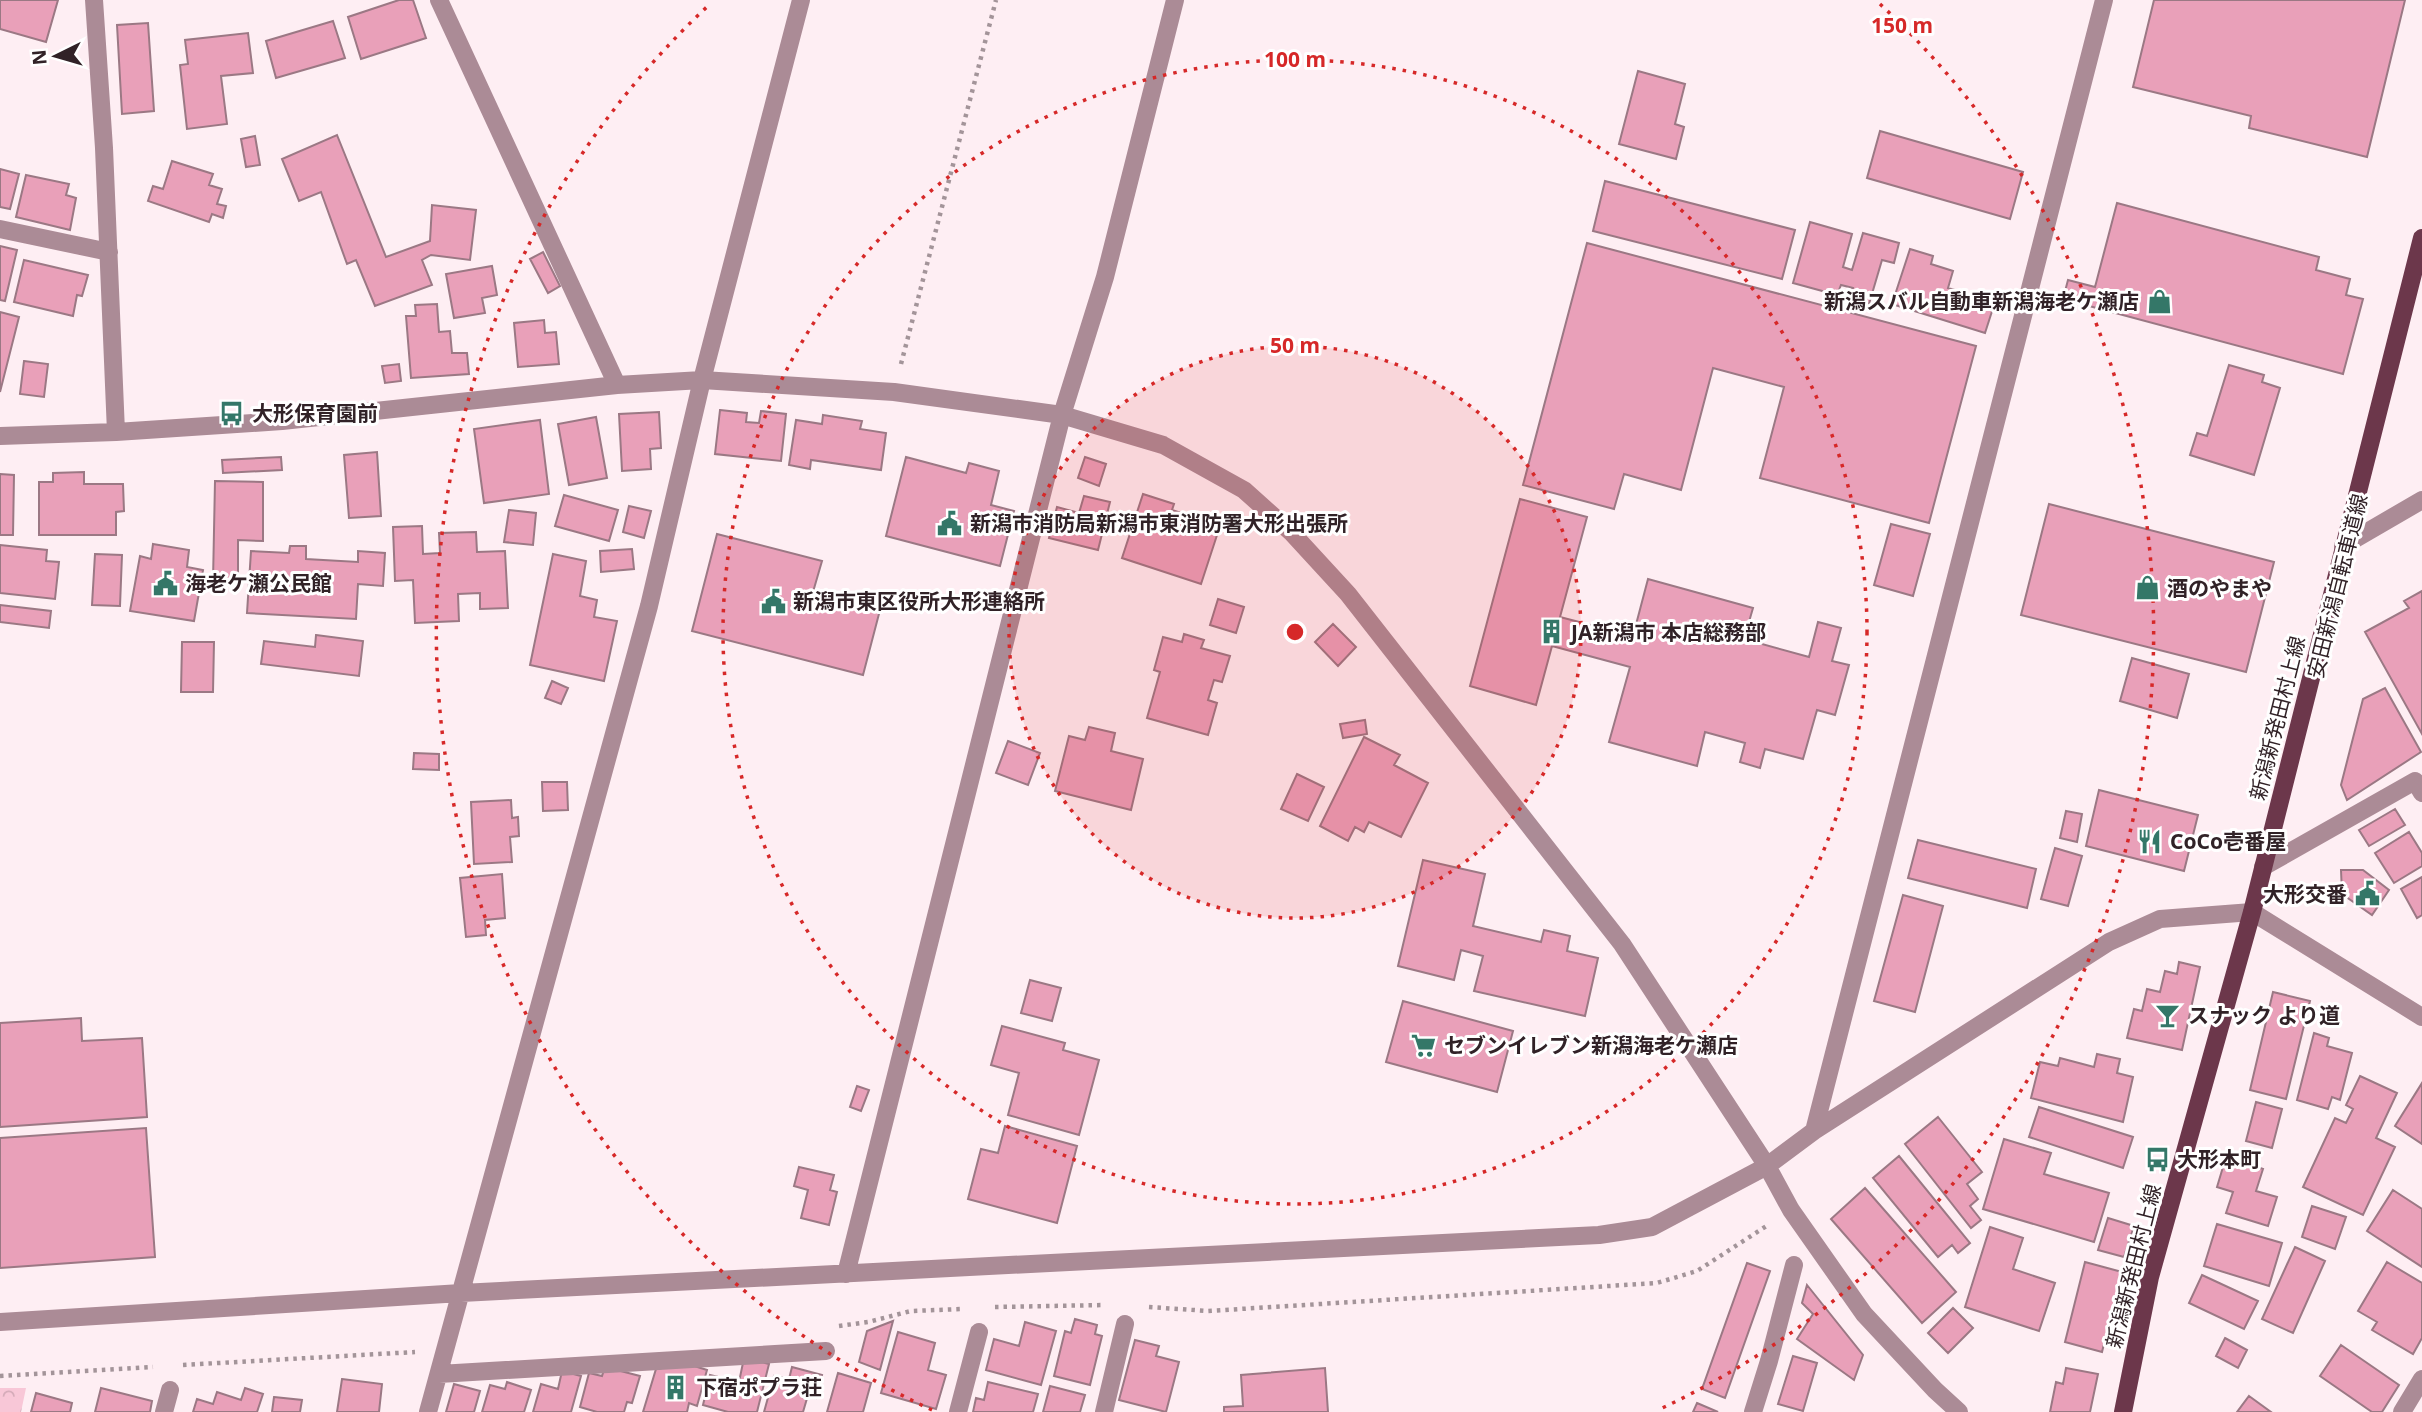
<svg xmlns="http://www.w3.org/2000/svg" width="2422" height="1412" font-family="'Noto Sans','Noto Sans JP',sans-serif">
<defs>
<pattern id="park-crowns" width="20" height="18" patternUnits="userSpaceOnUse" patternTransform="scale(1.75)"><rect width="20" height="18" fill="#f8c7d7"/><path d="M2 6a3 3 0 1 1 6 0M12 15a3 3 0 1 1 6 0" fill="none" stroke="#d5abb9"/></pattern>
</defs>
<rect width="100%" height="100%" fill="#feeef3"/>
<path fill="url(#park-crowns)" d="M0,1388H26L21,1412H0Z"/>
<path fill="#e9a0b9" stroke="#9b7884" stroke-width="2" d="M0,0H58L46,42L0,29Z
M399,0H413L426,38L361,59L348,17Z
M2154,0H2405L2367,157L2249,128L2251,116L2133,87Z
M333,21L345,58L276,78L266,41Z
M148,23L154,111L122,114L117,25Z
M248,33L253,73L221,76L227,124L187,129L180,65L188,64L185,40Z
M1638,71L1685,84L1675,124L1684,127L1676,159L1619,144Z
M1880,131L2023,172L2010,219L1867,178Z
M337,135L386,257L430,241L432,205L476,210L470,260L431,255L422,260L432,285L375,306L356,260L347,264L321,192L299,201L282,159Z
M255,136L260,165L246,167L241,139Z
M172,161L213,174L209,185L222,189L217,204L226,206L223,218L212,214L209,222L148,201L153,186L163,189Z
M0,169L19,174L10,209L0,207Z
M26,175L69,184L66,195L76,198L70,230L16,217Z
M1605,181L1795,230L1782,279L1593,231Z
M2117,203L2319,257L2316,270L2350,279L2346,295L2363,299L2343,374L2063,299L2068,280L2095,287Z
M1810,222L1852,234L1843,267L1852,270L1863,233L1899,243L1894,263L1882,260L1869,304L1850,298L1853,288L1841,285L1837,295L1793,283Z
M1587,243L1976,346L1929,523L1760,478L1784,387L1713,368L1681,490L1624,474L1614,509L1523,485Z
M0,246L17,250L5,301L0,300Z
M1910,249L1933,256L1931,264L1953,271L1948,288L1995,302L1985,333L1892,304Z
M543,252L560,286L548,293L530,259Z
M24,260L88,275L82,296L77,295L73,316L14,302Z
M492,266L497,295L482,298L485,313L454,318L446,274Z
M437,304L439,332L450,331L452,353H467L469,374L411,378L406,316H416L415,305Z
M0,312L19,317L0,392Z
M544,320L545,333L556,332L559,364L518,367L514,323Z
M24,361L48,364L44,397L20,394Z
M399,364L401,381L385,383L382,366Z
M2229,365L2264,375L2262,382L2280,388L2254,475L2190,455L2197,433L2207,436Z
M720,410L747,413L746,422L759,423L761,411L786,414L781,461L715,454Z
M659,412L661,448L650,449L651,469L622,471L619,414Z
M823,415L862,421L860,429L886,433L881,470L811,460L810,469L789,465L796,420L822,424Z
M596,417L607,478L569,485L558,424Z
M540,420L549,494L484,503L474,429Z
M377,452L381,516L349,518L344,455Z
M281,457L282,470L223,473L222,460Z
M906,457L966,473L969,463L999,471L991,505L1014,511L1000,566L886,536Z
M1085,457L1106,464L1099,486L1078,478Z
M84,472V484H123L124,511L116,512V535H39V482H53V473Z
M0,474L14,475L13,535H0Z
M215,481L263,482V541L238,540V582L213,581Z
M1143,494L1174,504L1172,510L1220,526L1201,584L1122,558Z
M564,495L618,510L609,541L555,526Z
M1084,496L1110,502L1098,550L1049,538L1057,507L1079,513Z
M1520,499L1587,517L1560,617L1633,636L1648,579L1753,608L1744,639L1809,657L1818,622L1841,628L1832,661L1849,665L1835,715L1817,710L1803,759L1765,749L1760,768L1740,762L1745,743L1705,732L1697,766L1609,742L1630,667L1552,646L1536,705L1470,686Z
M2049,504L2274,562L2246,672L2021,615Z
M629,506L651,511L644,538L623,532Z
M509,510L536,513L533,545L504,542Z
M1891,524L1930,534L1913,596L1874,585Z
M422,526L423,554L440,553L439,533L476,532L477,552L505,551L508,608L480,609V593L458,594L459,621L415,623L413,580L395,581L393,527Z
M717,534L822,561L813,592L880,610L863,675L692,631Z
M153,544L189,550L187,567L203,570L194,621L130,611L140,556L151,559Z
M0,545L47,550L46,561L59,562L55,599L0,593Z
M290,546H306V559L358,562V551L385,553L383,586L358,584L356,619L247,613L251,551L289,553Z
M632,549L634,569L601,572L600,551Z
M95,554L122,555L120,606L92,605Z
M553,554L586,561L580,596L597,600L594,617L617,621L604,681L530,665Z
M2422,591V734L2365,632L2409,608L2404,601Z
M1218,599L1244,607L1236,633L1210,625Z
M0,605L51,611L49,628L0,622Z
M1333,624L1356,647L1338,666L1315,642Z
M1184,634L1204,640L1201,648L1230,656L1222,682L1214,680L1208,700L1217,703L1208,735L1147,718L1160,672L1154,670L1163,637L1182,642Z
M316,635L363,641L359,676L261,664L264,641L315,647Z
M182,642H214L213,692H181Z
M2132,658L2189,674L2177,718L2120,701Z
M552,681L568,688L561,704L545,698Z
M2385,688L2421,752L2347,800L2341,785L2363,699Z
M1365,720L1367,734L1343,738L1340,724Z
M1089,727L1115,733L1111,751L1143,759L1131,810L1055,791L1069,736L1085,740Z
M1364,737L1400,755L1394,765L1428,783L1401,837L1369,822L1364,832L1355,827L1348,841L1320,826Z
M1008,741L1040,753L1028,785L996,773Z
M414,753L439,754V770L413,769Z
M1297,774L1324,787L1308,821L1281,809Z
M542,782H567L568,810L543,811Z
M2099,790L2198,815L2184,871L2086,846Z
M511,800L512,818L518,817L519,836L510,837L512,862L474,864L471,802Z
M2395,809L2405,825L2369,846L2359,830Z
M2066,811L2082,814L2077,842L2060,838Z
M2409,832L2422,853V866L2394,883L2375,853Z
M1918,840L2036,869L2027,908L1908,878Z
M2055,848L2082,856L2068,906L2041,899Z
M1423,860L1485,874L1473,926L1541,942L1544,930L1570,936L1567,951L1598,958L1585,1016L1474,991L1483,956L1461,950L1454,980L1398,966Z
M2341,870H2363L2389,890L2372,915L2342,894Z
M502,874L505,918L485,920L486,935L466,937L460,878Z
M2422,877V915L2417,918L2401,889Z
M1903,895L1943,906L1915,1012L1874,1001Z
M2179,962L2200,967L2182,1050L2127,1038L2134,1009L2142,1011L2147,989L2160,992L2165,971L2177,974Z
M1030,980L1061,988L1052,1021L1021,1013Z
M2273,992L2310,1001L2286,1099L2250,1090Z
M1403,1001L1513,1031L1497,1092L1386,1062Z
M81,1018L82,1041L142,1038L147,1117L0,1127V1023Z
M1002,1026L1065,1043L1063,1050L1099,1060L1079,1135L1008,1115L1019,1073L991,1065Z
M2314,1033L2329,1038L2327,1046L2352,1053L2340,1100L2332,1097L2328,1109L2297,1100Z
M2097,1054L2120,1059L2117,1073L2133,1077L2123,1122L2031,1098L2040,1062L2058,1066L2060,1058L2094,1067Z
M2360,1076L2397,1093L2376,1138L2395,1147L2363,1215L2303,1187L2335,1118L2346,1123L2353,1109L2346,1105Z
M2422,1083V1144L2395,1126Z
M857,1086L869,1090L861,1111L850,1107Z
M2256,1102L2282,1109L2272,1148L2246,1141Z
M2039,1107L2133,1137L2123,1168L2029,1137Z
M1938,1117L1982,1172L1967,1184L1978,1199L1970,1206L1981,1220L1971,1228L1905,1144Z
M1005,1126L1077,1146L1057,1223L968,1199L981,1149L998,1153Z
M146,1128L155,1257L0,1268V1138Z
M2004,1139L2051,1153L2044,1174L2109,1193L2094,1242L1983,1209Z
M1899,1156L1970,1243L1958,1253L1952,1245L1938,1257L1873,1178Z
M2226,1157L2263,1169L2256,1191L2277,1197L2268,1226L2226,1213L2233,1192L2217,1187Z
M799,1167L834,1175L830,1190L837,1192L829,1225L801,1218L808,1190L794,1186Z
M1865,1188L1956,1292L1922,1323L1831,1219Z
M2393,1190L2422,1209V1267L2367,1231Z
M2312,1206L2346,1217L2335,1249L2302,1237Z
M2108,1218L2134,1226L2124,1257L2098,1250Z
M2217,1224L2282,1243L2269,1286L2204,1266Z
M1990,1227L2023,1238L2013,1269L2055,1283L2039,1331L1965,1307Z
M2295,1247L2325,1261L2293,1333L2262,1319Z
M2085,1262L2122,1272L2102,1352L2065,1342Z
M2387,1262L2422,1283V1338L2413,1354L2372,1330L2377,1322L2358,1311Z
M1747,1263L1770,1271L1725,1398L1702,1389Z
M2202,1275L2258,1301L2244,1329L2189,1303Z
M1807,1285L1863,1355L1854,1380L1797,1339L1813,1314L1802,1303Z
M1953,1308L1973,1328L1948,1353L1928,1333Z
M1075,1319L1097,1325L1095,1334L1102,1336L1090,1385L1054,1376L1065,1331L1071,1333Z
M893,1321L880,1370L859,1362L867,1331Z
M1025,1322L1056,1331L1041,1385L986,1370L994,1339L1019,1346Z
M898,1332L935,1343L928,1370L946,1375L936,1409L881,1393Z
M2225,1338L2247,1350L2238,1368L2216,1356Z
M1135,1340L1159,1346L1156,1356L1179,1362L1166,1412L1119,1400Z
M2341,1345L2399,1385L2382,1412H2372L2320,1376Z
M1793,1356L1817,1363L1803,1411L1778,1404Z
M744,1358L769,1364L757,1412H728L703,1405L710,1375L739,1382Z
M688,1364L707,1370L697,1406L689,1403L687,1412H643L656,1369Z
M605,1367L640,1376L632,1403L627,1402L624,1412H597L580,1407L589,1373L602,1376Z
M792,1367L822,1375L816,1398L808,1395L803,1412H764L774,1376L789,1379Z
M1325,1368L1328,1412H1224V1407L1243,1406L1241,1375Z
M2066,1368L2098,1374L2090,1412H2050L2056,1382L2063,1384Z
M562,1371L581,1376L571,1412H533L541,1384L558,1389Z
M838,1373L871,1383L863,1412H827Z
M342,1379L382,1384L379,1412H337Z
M507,1382L531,1390L524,1412H482L490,1385L505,1389Z
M988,1382L1038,1394L1033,1412H973L976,1398L984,1400Z
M454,1384L480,1391L474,1412H446Z
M1050,1386L1085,1395L1080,1412H1043Z
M101,1388L152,1401L150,1412H95Z
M245,1388L263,1394L257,1412H193L197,1399L213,1404L217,1392L241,1400Z
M36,1393L72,1403L70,1412H31Z
M2249,1396L2271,1412H2237Z
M274,1397L302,1400L300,1412H272Z
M1697,1403L1718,1412H1693Z"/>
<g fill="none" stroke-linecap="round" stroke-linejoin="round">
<path stroke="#a39499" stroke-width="4.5" stroke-dasharray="3.5 5" stroke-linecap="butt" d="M901,364L996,0
M995,1307L1105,1305
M1149,1307L1208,1311L1657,1283L1697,1271L1768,1225
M839,1326L868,1322L911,1311L962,1309
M183,1365L415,1352
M0,1376L153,1367"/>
<path stroke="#ab8b96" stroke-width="18" d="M94,0L104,148L116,432
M439,0L617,385
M0,229L109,252
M0,436L116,432L282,421L617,385L702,380L894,392L1062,415L1163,445L1244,490L1291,532L1348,594L1622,944L1767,1166L1791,1210L1864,1314L1935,1390L1959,1412
M2343,546L2422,500
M2263,867L2415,781L2422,793
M1814,1131L2104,0
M846,1274L1062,415L1105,277L1175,0
M0,1322L461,1293L1599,1235L1652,1227L1767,1166L1814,1131L2109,942L2160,919L2252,912L2422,1017
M439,1374L826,1351
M164,1412L170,1390
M428,1412L649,606L702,380L801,0
M958,1412L979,1332
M1104,1412L1125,1324
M1753,1412L1769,1361L1794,1265
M2402,1412L2422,1379"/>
<path stroke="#6c374b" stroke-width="18" d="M2123,1412L2150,1277L2252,912L2422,238"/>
</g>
<circle cx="1295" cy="632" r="286" fill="#d62828" fill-opacity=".12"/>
<g fill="none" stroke="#d62828" stroke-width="3.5" stroke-dasharray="3.5 7">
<circle cx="1295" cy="632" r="286"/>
<circle cx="1295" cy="632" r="572"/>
<path d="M932 1410A858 858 0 0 1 710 4M1880 4A858 858 0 0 1 1658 1410"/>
</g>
<defs>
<symbol id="shop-bare" viewBox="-9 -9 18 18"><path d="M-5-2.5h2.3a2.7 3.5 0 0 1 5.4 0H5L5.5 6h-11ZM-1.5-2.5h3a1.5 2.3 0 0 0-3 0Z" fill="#347768" stroke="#fff" stroke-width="2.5" paint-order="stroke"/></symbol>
<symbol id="bus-bare" viewBox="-9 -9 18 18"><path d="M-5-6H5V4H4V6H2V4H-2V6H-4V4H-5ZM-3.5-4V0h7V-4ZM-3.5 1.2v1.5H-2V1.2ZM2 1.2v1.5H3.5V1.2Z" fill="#347768" stroke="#fff" stroke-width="2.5" paint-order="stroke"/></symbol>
<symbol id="civic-bare" viewBox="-9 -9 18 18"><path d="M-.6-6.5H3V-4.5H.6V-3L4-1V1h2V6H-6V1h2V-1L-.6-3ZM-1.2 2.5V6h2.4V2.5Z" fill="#347768" stroke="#fff" stroke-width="2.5" paint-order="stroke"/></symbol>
<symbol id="building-bare" viewBox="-9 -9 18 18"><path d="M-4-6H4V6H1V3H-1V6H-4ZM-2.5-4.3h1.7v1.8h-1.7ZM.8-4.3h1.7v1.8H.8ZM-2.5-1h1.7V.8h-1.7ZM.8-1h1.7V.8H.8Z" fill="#347768" stroke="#fff" stroke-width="2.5" paint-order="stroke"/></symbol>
<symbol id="restaurant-bare" viewBox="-9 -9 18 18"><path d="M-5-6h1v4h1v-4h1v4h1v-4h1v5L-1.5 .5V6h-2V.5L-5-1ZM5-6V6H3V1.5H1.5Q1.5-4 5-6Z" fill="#347768" stroke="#fff" stroke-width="2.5" paint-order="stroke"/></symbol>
<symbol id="bar-bare" viewBox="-9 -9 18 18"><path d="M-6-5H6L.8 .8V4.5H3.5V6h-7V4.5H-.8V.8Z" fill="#347768" stroke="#fff" stroke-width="2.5" paint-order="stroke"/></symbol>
<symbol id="supermarket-bare" viewBox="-9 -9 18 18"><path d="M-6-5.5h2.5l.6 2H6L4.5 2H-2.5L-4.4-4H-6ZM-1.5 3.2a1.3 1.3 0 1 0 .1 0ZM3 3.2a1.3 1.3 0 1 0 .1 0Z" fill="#347768" stroke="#fff" stroke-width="2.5" paint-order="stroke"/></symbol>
</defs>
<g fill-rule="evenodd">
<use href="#shop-bare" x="2142" y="284" width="35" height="35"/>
<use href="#bus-bare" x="214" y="396" width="35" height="35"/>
<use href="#civic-bare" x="932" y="506" width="35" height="35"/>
<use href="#civic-bare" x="148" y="566" width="35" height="35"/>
<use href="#shop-bare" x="2130" y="570" width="35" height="35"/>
<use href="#civic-bare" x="756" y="584" width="35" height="35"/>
<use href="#building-bare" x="1534" y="614" width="35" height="35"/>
<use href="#restaurant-bare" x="2132" y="824" width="35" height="35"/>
<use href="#civic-bare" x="2350" y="876" width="35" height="35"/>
<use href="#bar-bare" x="2150" y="998" width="35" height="35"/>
<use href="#supermarket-bare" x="1406" y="1028" width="35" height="35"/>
<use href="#bus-bare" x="2140" y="1142" width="35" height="35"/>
<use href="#building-bare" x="658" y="1370" width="35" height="35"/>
</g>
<g text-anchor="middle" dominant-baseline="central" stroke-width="6" stroke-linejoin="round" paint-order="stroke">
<g font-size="21" font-weight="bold" fill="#312227" stroke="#fff" text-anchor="start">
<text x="2139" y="301" text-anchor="end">新潟スバル自動車新潟海老ケ瀬店</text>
<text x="252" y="413">大形保育園前</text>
<text x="970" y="523">新潟市消防局新潟市東消防署大形出張所</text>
<text x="185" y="583">海老ケ瀬公民館</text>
<text x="2167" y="588">酒のやまや</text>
<text x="793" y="601">新潟市東区役所大形連絡所</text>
<text x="1571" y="632">JA新潟市 本店総務部</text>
<text x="2170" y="841">CoCo壱番屋</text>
<text x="2347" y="894" text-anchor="end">大形交番</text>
<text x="2188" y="1015">スナック より道</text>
<text x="1444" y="1045">セブンイレブン新潟海老ケ瀬店</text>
<text x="2177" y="1159">大形本町</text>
<text x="696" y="1387">下宿ポプラ荘</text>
</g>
<g font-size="21" fill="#312227" stroke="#fff">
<text transform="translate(2337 586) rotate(-76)">安田新潟自転車道線</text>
<text transform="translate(2277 718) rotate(-76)">新潟新発田村上線</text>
<text transform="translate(2133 1266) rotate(-76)">新潟新発田村上線</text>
</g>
</g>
<circle cx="1295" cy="632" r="10" fill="#d62828" stroke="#fff" stroke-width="3.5"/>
<g font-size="21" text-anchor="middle" font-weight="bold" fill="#d62828" stroke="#fff" stroke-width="6" stroke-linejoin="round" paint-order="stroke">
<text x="1902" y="33">150 m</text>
<text x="1295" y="67">100 m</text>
<text x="1295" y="353">50 m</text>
</g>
<g transform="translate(56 56) rotate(265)" stroke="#ffffff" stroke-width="5" paint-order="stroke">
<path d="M0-5L12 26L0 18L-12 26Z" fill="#312227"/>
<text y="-10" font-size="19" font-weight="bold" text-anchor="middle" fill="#312227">N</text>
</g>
</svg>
